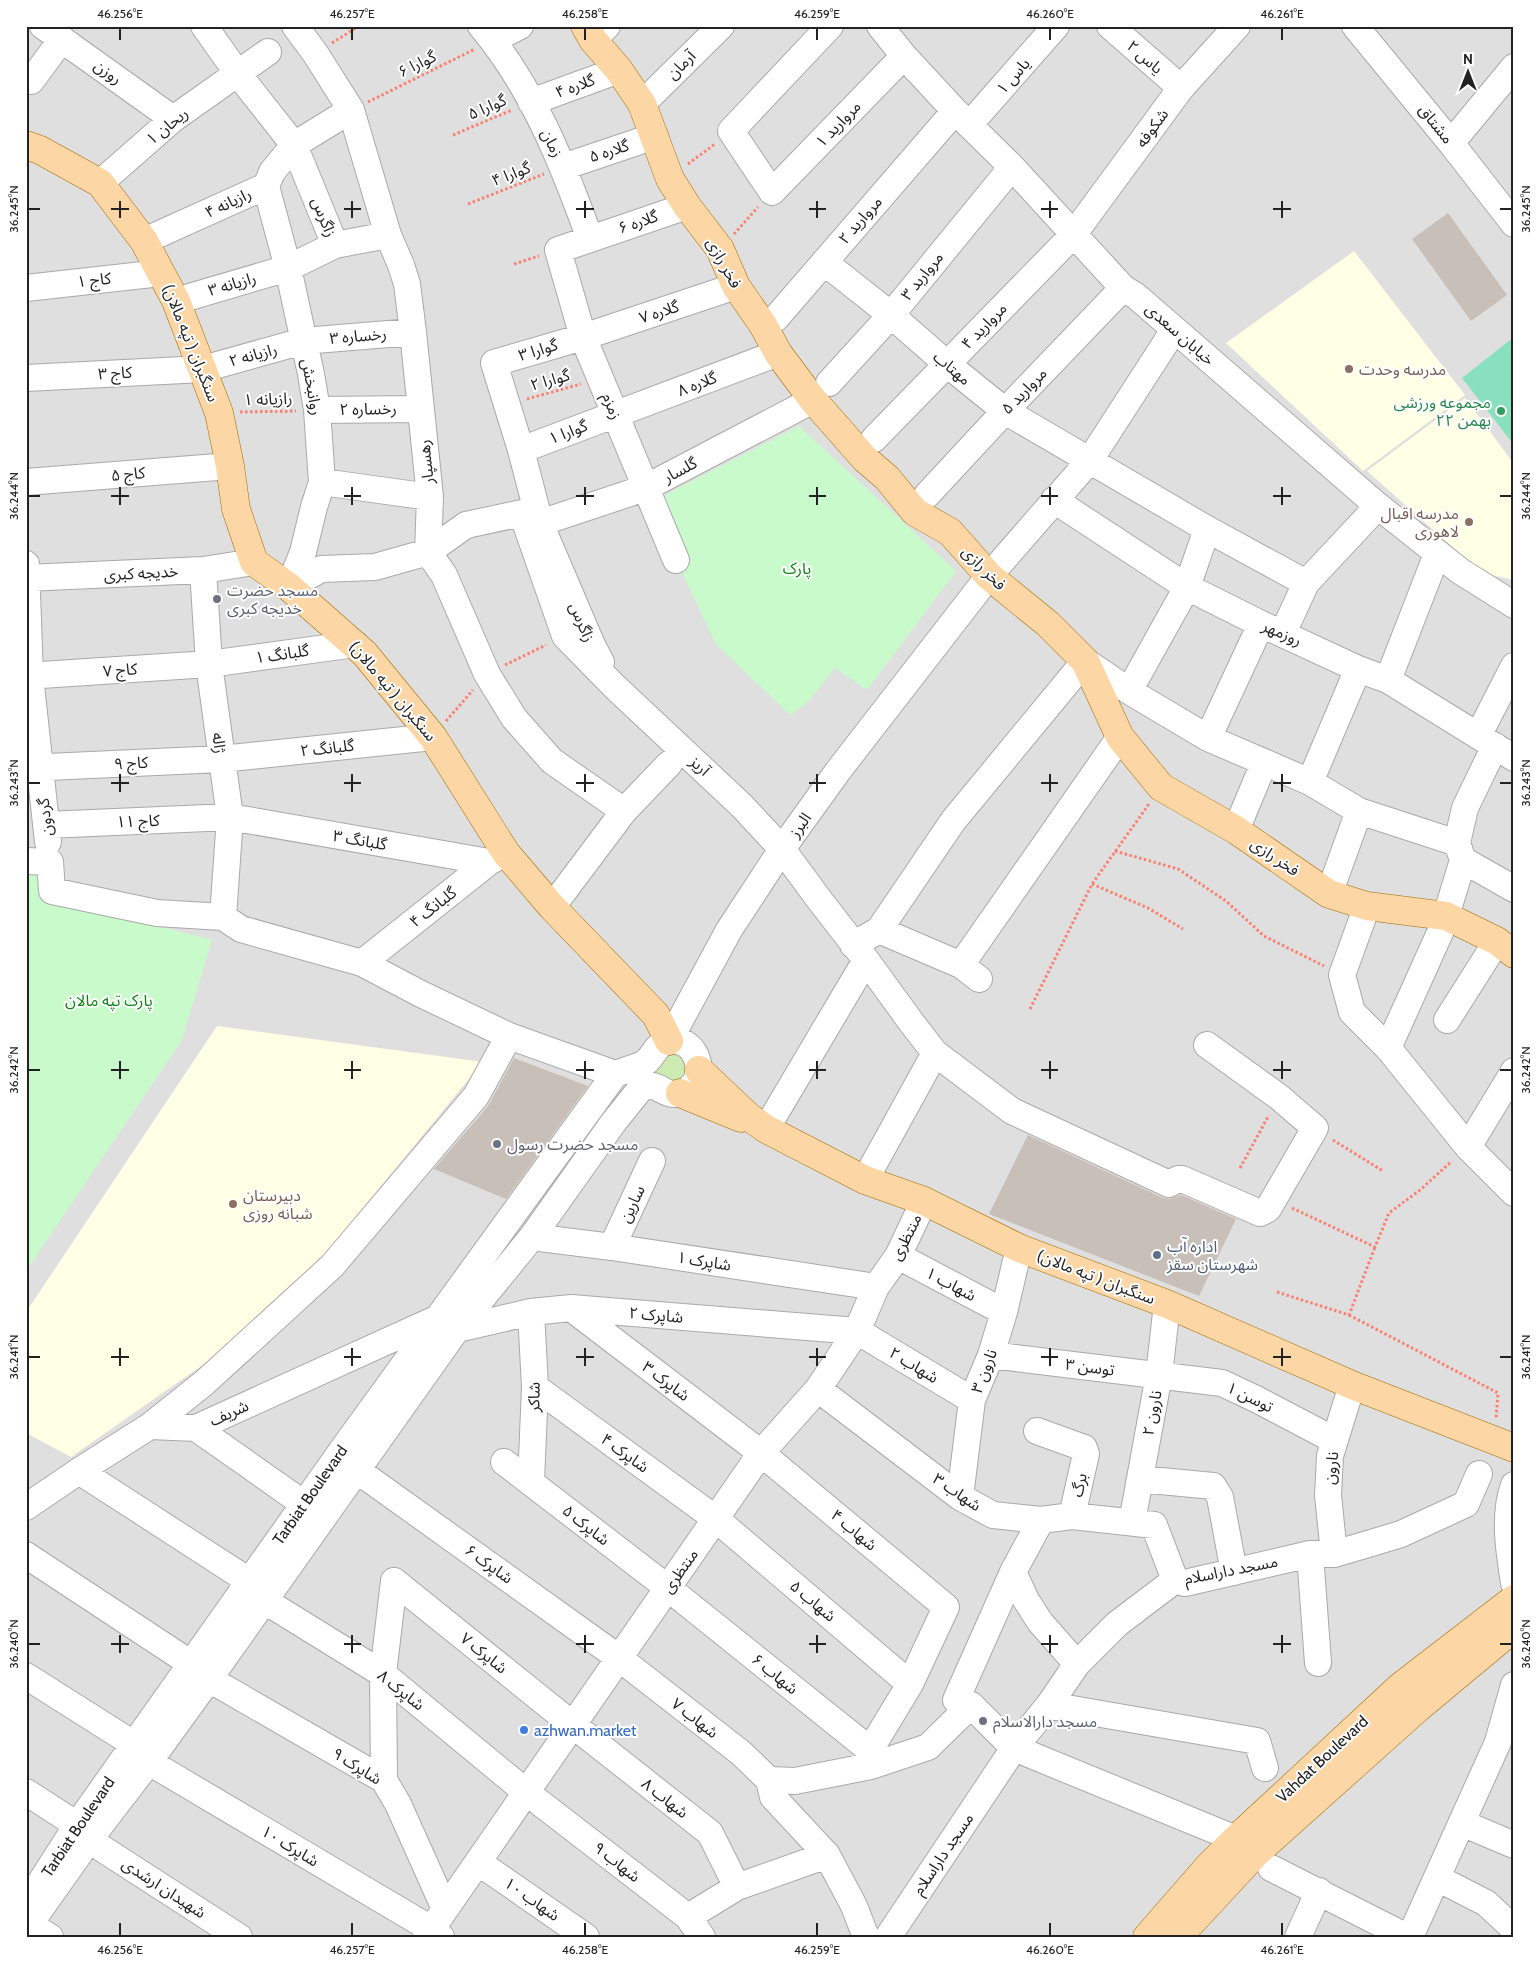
<svg xmlns="http://www.w3.org/2000/svg" width="1540" height="1963" font-family="Cabin,'Noto Sans Arabic',sans-serif">
<rect width="100%" height="100%" fill="#f2efe9"/>
<path fill="#e0dfdf" d="M26,26H1514V1937H26Z"/>
<path fill="#ffffe5" d="M1354,251L1465,395L1363,471L1226,343Z
M1465,398L1514,464V580L1482,573L1367,471Z
M217,1026L483,1062L310,1272L204,1364L71,1457L26,1433V1312Z"/>
<path fill="#cdebb0" d="M669,1041L699,1075L657,1089L647,1061Z"/>
<path fill="#c8facc" d="M799,426L956,571L867,690L835,668L807,703L790,715L715,643L676,559L661,497Z
M26,866L99,911L212,940L182,1040L26,1271Z"/>
<path fill="#88e0be" d="M1514,337V445L1462,378Z"/>
<path fill="#c7bfb8" d="M1448,213L1507,295L1471,321L1412,239Z
M514,1058L588,1086L506,1199L434,1169L488,1106Z
M1028,1135L1163,1198L1170,1199L1181,1195L1236,1219L1199,1296L989,1214Z"/>
<g fill="none" stroke-linecap="round" stroke-linejoin="round">
<defs>
<path id="minor" d="M43,26L173,119
M204,26L238,74L294,145L335,245L388,235L401,265L407,284L413,332L430,497L428,552L444,575L487,674L514,718L552,761L624,811L669,764
M295,26L315,53L351,110L388,235
M481,26C533,88 563,164 590,239
M830,26L731,131L772,192L904,56
M880,26L904,56L955,111L1012,167L1123,288L1136,296L1378,506L1460,571L1514,605
M1110,26L1181,88
M1355,26L1451,143L1514,224
M493,40L520,26
M593,40L607,26
M31,81L62,39
M531,102L619,70
M642,104L721,26
M969,125L1056,26
M1451,143L1514,67
M563,167L655,136
M100,183L173,119L268,52
M266,186L288,268L311,374L317,410L322,482L314,507L303,552L289,587
M144,241L266,186L272,172L294,145L351,110
M824,262L891,315L947,364L1005,411L1207,529L1306,583
M26,288L161,273
M176,301L288,268L335,245
M763,325L776,318L955,111
M26,378L203,369L303,341L413,332
M829,383L891,315L1012,167
M317,410L420,409
M874,439L1073,235L1181,88L1237,26
M521,450L778,353
M26,482L230,466
M322,482L430,497
M927,495L1005,411L1123,288
M1054,500L1187,587L1261,624L1358,669L1388,680L1514,758
M540,523L645,488L813,400
M676,560L583,337L558,250L687,206
M26,564L30,676L48,842
M203,570L209,664L230,817L223,917
M26,578L203,570L254,562
M289,587L321,569L375,567L428,552L466,525L522,513L565,636L614,686L742,806L782,849L818,898L866,960L911,1022L935,1053L1012,1111L1169,1184L1178,1179H1182L1260,1213L1268,1209L1315,1128L1279,1097L1207,1045
M1283,633L1306,583L1378,506
M601,662L592,645L540,523L521,450L494,363L583,337L736,286
M26,676L209,664L355,644
M1388,680L1437,554
M1129,691L1187,587L1207,529
M1478,736L1514,666
M1208,738L1261,624
M26,768L221,759L433,737
M1310,782L1358,669
M46,825L230,817L489,862
M1236,830L1264,763
M1463,860L1514,889
M26,861L50,862L52,891L157,913L223,917L241,929L362,963L421,994L509,1036L615,1074
M1329,894L1359,811
M1367,906L1342,975L1352,1012L1388,1048L1468,1147L1514,1193
M552,907L624,811
M1446,916L1463,860L1457,843L1465,808L1495,746
M879,930L961,965L979,979
M853,945L879,930L953,821L1085,661L1129,691L1208,738L1310,782L1359,811L1457,843
M362,963L489,862L498,857
M961,965L1120,737
M1447,1020L1497,941
M669,1041L729,930L782,849L838,771L989,576L1090,460L1174,330
M1388,1048L1447,917
M766,1129L866,960
M1468,1147L1514,1071
M865,1180L935,1053
M532,1237L612,1247L876,1287
M612,1247L652,1161
M898,1256L1004,1312
M571,1308L761,1453L946,1607L910,1684L870,1750
M457,1329L531,1312L571,1308L857,1331L972,1400
M991,1355L1222,1383L1256,1399L1334,1440
M535,1387L716,1519L910,1684
M818,1389L960,1497L993,1515L1041,1520L1072,1516L1154,1525L1175,1580
M150,1426L204,1383L332,1266L476,1096L509,1036
M196,1428L304,1504
M1037,1431L1084,1448L1086,1454L1072,1516
M504,1462L668,1588L870,1750L871,1766
M79,1471L249,1581
M358,1471L619,1658L741,1753L769,1780
M1140,1479L1213,1486L1220,1497L1234,1572
M531,1482L535,1387L531,1312
M1514,1485C1503,1515 1509,1551 1514,1583
M960,1497L972,1400L991,1355L1004,1312L1019,1248
M26,1507L79,1471L150,1426L196,1428L438,1318
M1041,1520L1013,1572L956,1700L971,1705L1014,1748L1236,1839
M1132,1522L1159,1375L1167,1304
M1310,1554L1318,1663
M1334,1554L1328,1495L1330,1456L1352,1385
M26,1555L190,1663
M1013,1572L1026,1600L1040,1622L1077,1664
M394,1581L573,1725L710,1833L737,1887
M265,1601L383,1674L526,1792L688,1917L702,1937
M26,1676L135,1745
M209,1679L384,1780L398,1804L445,1909
M1049,1705L1257,1741L1265,1768
M149,1762L431,1929L441,1937
M384,1780L383,1674L394,1581
M769,1780L795,1781L871,1766L928,1747L971,1705
M769,1780L773,1797L827,1855L854,1906L866,1937
M26,1792L77,1825
M1462,1823L1514,1845
M89,1840L239,1937
M478,1862L586,1937
M1271,1868L1407,1937
M1437,1878L1486,1903L1514,1929
M688,1917L737,1887L827,1855
M26,1922L50,1937
M26,1925L34,1918L89,1840L149,1762L209,1679L457,1329L532,1237L613,1123L641,1088C644,1087 649,1086 652,1086C662,1087 666,1097 681,1093C712,1083 698,1036 670,1041C655,1044 656,1053 647,1061C642,1066 623,1071 615,1074L345,1446L77,1825L31,1897L28,1923
M426,1937L761,1453L818,1389L857,1331L876,1287L898,1256L924,1201
M888,1937L1014,1748L1049,1705L1077,1664L1117,1624L1175,1580L1185,1583L1310,1554H1334L1368,1544L1401,1534L1466,1504L1479,1474
M1298,1937L1319,1891
M1410,1937L1498,1742L1514,1685"/>
<path id="major" d="M585,26L593,40L619,70L642,104L670,179L687,206L720,249L736,286L763,325L778,353L813,400L865,459L887,478L915,512L950,532L989,576L1048,624L1085,661L1120,737L1161,787L1236,830L1329,894L1367,906L1446,916L1497,941L1514,954
M26,145L40,150L100,183L144,241L161,273L176,301L219,413L230,466L236,509L254,562L289,587L365,654L433,737L506,853L552,907L656,1015L669,1041
M699,1070L749,1117L766,1129L865,1180L924,1201L1019,1248L1167,1304L1352,1385L1514,1448
M680,1093L741,1118
M1147,1937L1208,1867L1236,1839L1401,1686L1514,1599
M1178,1937L1256,1853L1418,1708L1514,1628"/>
</defs>
<use href="#minor" stroke="#a9a9a9" stroke-width="28"/>
<use href="#major" stroke="#a06b00" stroke-width="29"/>
<path stroke="#fa8072" stroke-width="3" stroke-dasharray="2.5 2.5" stroke-linecap="butt" d="M332,43L359,26
M368,102L475,49
M453,135L512,110
M688,164L715,144
M468,204L544,174
M734,234L758,207
M514,264L539,256
M527,399L581,384
M240,412L296,411
M505,665L546,645
M446,721L473,690
M1115,851L1178,869L1226,901L1264,936L1324,966
M1092,884L1148,908L1183,929
M1030,1009L1092,884L1149,804
M1333,1140L1383,1171
M1240,1168L1269,1115
M1292,1208L1375,1247L1389,1213L1420,1190L1452,1161
M1277,1292L1349,1315L1375,1247
M1349,1315L1498,1393L1496,1419"/>
<use href="#minor" stroke="#fff" stroke-width="26"/>
<use href="#major" stroke="#fcd6a4" stroke-width="28"/>
</g>
<path fill="none" stroke="#222" stroke-width="2" d="M120,28V40M352,28V40M585,28V40M817,28V40M1050,28V40M1282,28V40M120,201V218M352,201V218M585,201V218M817,201V218M1050,201V218M1282,201V218M28,209H40M111,209H129M344,209H361M576,209H594M809,209H826M1041,209H1058M1273,209H1291M1500,209H1512M120,487V505M352,487V505M585,487V505M817,487V505M1050,487V505M1282,487V505M28,496H40M111,496H129M344,496H361M576,496H594M809,496H826M1041,496H1058M1273,496H1291M1500,496H1512M120,774V792M352,774V792M585,774V792M817,774V792M1050,774V792M1282,774V792M28,783H40M111,783H129M344,783H361M576,783H594M809,783H826M1041,783H1058M1273,783H1291M1500,783H1512M120,1061V1079M352,1061V1079M585,1061V1079M817,1061V1079M1050,1061V1079M1282,1061V1079M28,1070H40M111,1070H129M344,1070H361M576,1070H594M809,1070H826M1041,1070H1058M1273,1070H1291M1500,1070H1512M120,1348V1366M352,1348V1366M585,1348V1366M817,1348V1366M1050,1348V1366M1282,1348V1366M28,1357H40M111,1357H129M344,1357H361M576,1357H594M809,1357H826M1041,1357H1058M1273,1357H1291M1500,1357H1512M120,1635V1653M352,1635V1653M585,1635V1653M817,1635V1653M1050,1635V1653M1282,1635V1653M28,1644H40M111,1644H129M344,1644H361M576,1644H594M809,1644H826M1041,1644H1058M1273,1644H1291M1500,1644H1512M120,1923V1936M352,1923V1936M585,1923V1936M817,1923V1936M1050,1923V1936M1282,1923V1936"/>
<g fill="#8d6e63" stroke="#fff" stroke-width="2">
<circle cx="1349" cy="369" r="5"/>
<circle cx="1469" cy="522" r="5"/>
<circle cx="233" cy="1204" r="5"/>
</g>
<circle fill="#2e9e5b" stroke="#fff" stroke-width="2" cx="1501" cy="411" r="5"/>
<g fill="#6b7280" stroke="#fff" stroke-width="2">
<circle cx="217" cy="599" r="5"/>
<circle cx="497" cy="1144" r="5"/>
<circle cx="983" cy="1721" r="5"/>
</g>
<circle fill="#5c6f8a" stroke="#fff" stroke-width="2" cx="1157" cy="1255" r="5"/>
<circle fill="#3f7fe0" stroke="#fff" stroke-width="2" cx="524" cy="1730" r="5"/>
<g text-anchor="middle" dominant-baseline="central" stroke-width="4" stroke-linejoin="round" paint-order="stroke">
<g font-size="16" fill="#222" stroke="#fff">
<text transform="translate(1145 57) rotate(41)">یاس ۲</text>
<text transform="translate(417 64) rotate(-26)">گوارا ۶</text>
<text transform="translate(681 65) rotate(-45)">آرمان</text>
<text transform="translate(108 72) rotate(36)">روزن</text>
<text transform="translate(1013 76) rotate(-49)">یاس ۱</text>
<text transform="translate(575 86) rotate(-20)">گلاره ۴</text>
<text transform="translate(487 107) rotate(-23)">گوارا ۵</text>
<text transform="translate(838 124) rotate(-46)">مروارید ۱</text>
<text transform="translate(1436 124) rotate(51)">مشتاق</text>
<text transform="translate(167 126) rotate(-39)">ریحان ۱</text>
<text transform="translate(1152 128) rotate(-54)">شکوفه</text>
<text transform="translate(552 143) rotate(63)">زمان</text>
<text transform="translate(609 151) rotate(-18)">گلاره ۵</text>
<text transform="translate(511 174) rotate(-21)">گوارا ۴</text>
<text transform="translate(228 203) rotate(-25)">رازیانه ۴</text>
<text transform="translate(324 217) rotate(68)">زاگرس</text>
<text transform="translate(860 220) rotate(-49)">مروارید ۲</text>
<text transform="translate(638 222) rotate(-19)">گلاره ۶</text>
<text transform="translate(724 263) rotate(61)">فخر رازی</text>
<text transform="translate(922 276) rotate(-51)">مرواربد ۳</text>
<text transform="translate(94 280) rotate(-6)">کاج ۱</text>
<text transform="translate(232 284) rotate(-16)">رازیانه ۳</text>
<text transform="translate(659 312) rotate(-18)">گلاره ۷</text>
<text transform="translate(984 326) rotate(-46)">مروارید ۴</text>
<text transform="translate(1180 334) rotate(41)">خیابان سعدی</text>
<text transform="translate(358 336) rotate(-5)">رخساره ۳</text>
<text transform="translate(191 343) rotate(68)">سنگبران ( تپه مالان)</text>
<text transform="translate(538 350) rotate(-17)">گوارا ۳</text>
<text transform="translate(253 355) rotate(-15)">رازیانه ۲</text>
<text transform="translate(952 368) rotate(40)">مهتاب</text>
<text transform="translate(115 373) rotate(-3)">کاج ۳</text>
<text transform="translate(550 380) rotate(-16)">گوارا ۲</text>
<text transform="translate(697 384) rotate(-21)">گلاره ۸</text>
<text transform="translate(312 387) rotate(80)">روانبخش</text>
<text transform="translate(1024 391) rotate(-46)">مروارید ۵</text>
<text transform="translate(268 399) rotate(-2)">رازیانه ۱</text>
<text transform="translate(612 406) rotate(68)">زمزم</text>
<text transform="translate(368 409) rotate(-1)">رخساره ۲</text>
<text transform="translate(568 432) rotate(-21)">گوارا ۱</text>
<text transform="translate(426 462) rotate(-96)">رهسپار</text>
<text transform="translate(680 470) rotate(-28)">گلسار</text>
<text transform="translate(128 474) rotate(-5)">کاج ۵</text>
<text transform="translate(984 568) rotate(45)">فخر رازی</text>
<text transform="translate(141 573) rotate(-3)">خدیجه کبری</text>
<text transform="translate(582 622) rotate(67)">زاگرس</text>
<text transform="translate(1282 633) rotate(24)">روزمهر</text>
<text transform="translate(282 654) rotate(-8)">گلبانگ ۱</text>
<text transform="translate(120 670) rotate(-4)">کاج ۷</text>
<text transform="translate(393 691) rotate(50)">سنگبران ( تپه مالان)</text>
<text transform="translate(219 743) rotate(83)">ژاله</text>
<text transform="translate(327 748) rotate(-6)">گلبانگ ۲</text>
<text transform="translate(131 763) rotate(-3)">کاج ۹</text>
<text transform="translate(700 766) rotate(43)">آریز</text>
<text transform="translate(45 817) rotate(-96)">گردون</text>
<text transform="translate(138 821) rotate(-2)">کاج ۱۱</text>
<text transform="translate(800 825) rotate(-55)">البرز</text>
<text transform="translate(360 840) rotate(10)">گلبانگ ۳</text>
<text transform="translate(1275 857) rotate(34)">فخر رازی</text>
<text transform="translate(433 907) rotate(-38)">گلبانگ ۴</text>
<text transform="translate(632 1204) rotate(-65)">سارین</text>
<text transform="translate(906 1237) rotate(-63)">منتظری</text>
<text transform="translate(704 1261) rotate(9)">شاپرک ۱</text>
<text transform="translate(1096 1277) rotate(21)">سنگبران ( تپه مالان)</text>
<text transform="translate(951 1284) rotate(28)">شهاب ۱</text>
<text transform="translate(656 1315) rotate(5)">شاپرک ۲</text>
<text transform="translate(914 1365) rotate(31)">شهاب ۲</text>
<text transform="translate(1090 1367) rotate(7)">توسن ۳</text>
<text transform="translate(984 1371) rotate(-69)">نارون ۳</text>
<text transform="translate(666 1381) rotate(37)">شاپرک ۳</text>
<text transform="translate(534 1397) rotate(-89)">شاکر</text>
<text transform="translate(1250 1397) rotate(26)">توسن ۱</text>
<text transform="translate(229 1413) rotate(-25)">شریف</text>
<text transform="translate(1152 1413) rotate(-79)">نارون ۲</text>
<text transform="translate(625 1453) rotate(36)">شاپرک ۴</text>
<text transform="translate(1331 1468) rotate(-83)">نارون</text>
<text transform="translate(1079 1485) rotate(-77)">برگ</text>
<text transform="translate(957 1492) rotate(34)">شهاب ۳</text>
<text transform="translate(310 1495) rotate(-55)">Tarbiat Boulevard</text>
<text transform="translate(586 1525) rotate(38)">شاپرک ۵</text>
<text transform="translate(854 1530) rotate(40)">شهاب ۴</text>
<text transform="translate(489 1564) rotate(36)">شاپرک ۶</text>
<text transform="translate(1231 1570) rotate(-11)">مسجد داراسلام</text>
<text transform="translate(680 1571) rotate(-55)">منتظری</text>
<text transform="translate(813 1601) rotate(40)">شهاب ۵</text>
<text transform="translate(484 1653) rotate(39)">شاپرک ۷</text>
<text transform="translate(775 1674) rotate(39)">شهاب ۶</text>
<text transform="translate(401 1690) rotate(38)">شاپرک ۸</text>
<text transform="translate(695 1718) rotate(38)">شهاب ۷</text>
<text transform="translate(1322 1759) rotate(-43)">Vahdat Boulevard</text>
<text transform="translate(357 1766) rotate(32)">شاپرک ۹</text>
<text transform="translate(665 1798) rotate(38)">شهاب ۸</text>
<text transform="translate(78 1827) rotate(-56)">Tarbiat Boulevard</text>
<text transform="translate(290 1846) rotate(31)">شاپرک ۱۰</text>
<text transform="translate(943 1854) rotate(-56)">مسجد داراسلام</text>
<text transform="translate(617 1862) rotate(38)">شهاب ۹</text>
<text transform="translate(164 1888) rotate(33)">شهیدان ارشدی</text>
<text transform="translate(532 1899) rotate(35)">شهاب ۱۰</text>
</g>
<g font-size="16" fill="#785e54" stroke="#fff" text-anchor="start">
<text x="1359" y="369">مدرسه وحدت</text>
<text x="1459" y="513" text-anchor="end">مدرسه اقبال<tspan x="1459" dy="18">لاهوری</tspan></text>
<text x="243" y="1195">دبیرستان<tspan x="243" dy="18">شبانه روزی</tspan></text>
</g>
<g font-size="16" fill="#27864d" stroke="#fff" text-anchor="end">
<text x="1491" y="402">مجموعه ورزشی<tspan x="1491" dy="18">۲۲ بهمن</tspan></text>
</g>
<g font-size="16" fill="#0c8416" stroke="#fff">
<text x="797" y="568">پارک</text>
<text x="109" y="1000">پارک تپه مالان</text>
</g>
<g font-size="16" fill="#5b616d" stroke="#fff" text-anchor="start">
<text x="227" y="590">مسجد حضرت<tspan x="227" dy="18">خدیجه کبری</tspan></text>
<text x="507" y="1144">مسجد حضرت رسول</text>
<text x="993" y="1721">مسجد دارالاسلام</text>
</g>
<g font-size="16" fill="#4e5e75" stroke="#fff" text-anchor="start">
<text x="1167" y="1246">اداره آب<tspan x="1167" dy="18">شهرستان سقز</tspan></text>
</g>
<g font-size="16" fill="#366cbe" stroke="#fff" text-anchor="start">
<text x="534" y="1730">azhwan.market</text>
</g>
</g>
<rect width="1540" height="1963" fill="none" stroke="#ffffff" stroke-width="55"/>
<g transform="translate(1468 72)" stroke="#ffffff" stroke-width="4" paint-order="stroke">
<path d="M0-4L9 19L0 12L-9 19Z" fill="#222222"/>
<text y="-8" font-size="14" font-weight="bold" text-anchor="middle" fill="#222222">N</text>
</g>
<rect x="28" y="28" width="1484" height="1908" fill="none" stroke="#222" stroke-width="2"/>
<g font-size="12" text-anchor="middle" fill="#222">
<text x="120" y="18">46.256°E</text>
<text x="352" y="18">46.257°E</text>
<text x="585" y="18">46.258°E</text>
<text x="817" y="18">46.259°E</text>
<text x="1050" y="18">46.260°E</text>
<text x="1282" y="18">46.261°E</text>
<text transform="translate(14 209) rotate(-90)" y="4">36.245°N</text>
<text transform="translate(1526 209) rotate(-90)" y="4">36.245°N</text>
<text transform="translate(14 496) rotate(-90)" y="4">36.244°N</text>
<text transform="translate(1526 496) rotate(-90)" y="4">36.244°N</text>
<text transform="translate(14 783) rotate(-90)" y="4">36.243°N</text>
<text transform="translate(1526 783) rotate(-90)" y="4">36.243°N</text>
<text transform="translate(14 1070) rotate(-90)" y="4">36.242°N</text>
<text transform="translate(1526 1070) rotate(-90)" y="4">36.242°N</text>
<text transform="translate(14 1357) rotate(-90)" y="4">36.241°N</text>
<text transform="translate(1526 1357) rotate(-90)" y="4">36.241°N</text>
<text transform="translate(14 1644) rotate(-90)" y="4">36.240°N</text>
<text transform="translate(1526 1644) rotate(-90)" y="4">36.240°N</text>
<text x="120" y="1954">46.256°E</text>
<text x="352" y="1954">46.257°E</text>
<text x="585" y="1954">46.258°E</text>
<text x="817" y="1954">46.259°E</text>
<text x="1050" y="1954">46.260°E</text>
<text x="1282" y="1954">46.261°E</text>
</g>
</svg>
